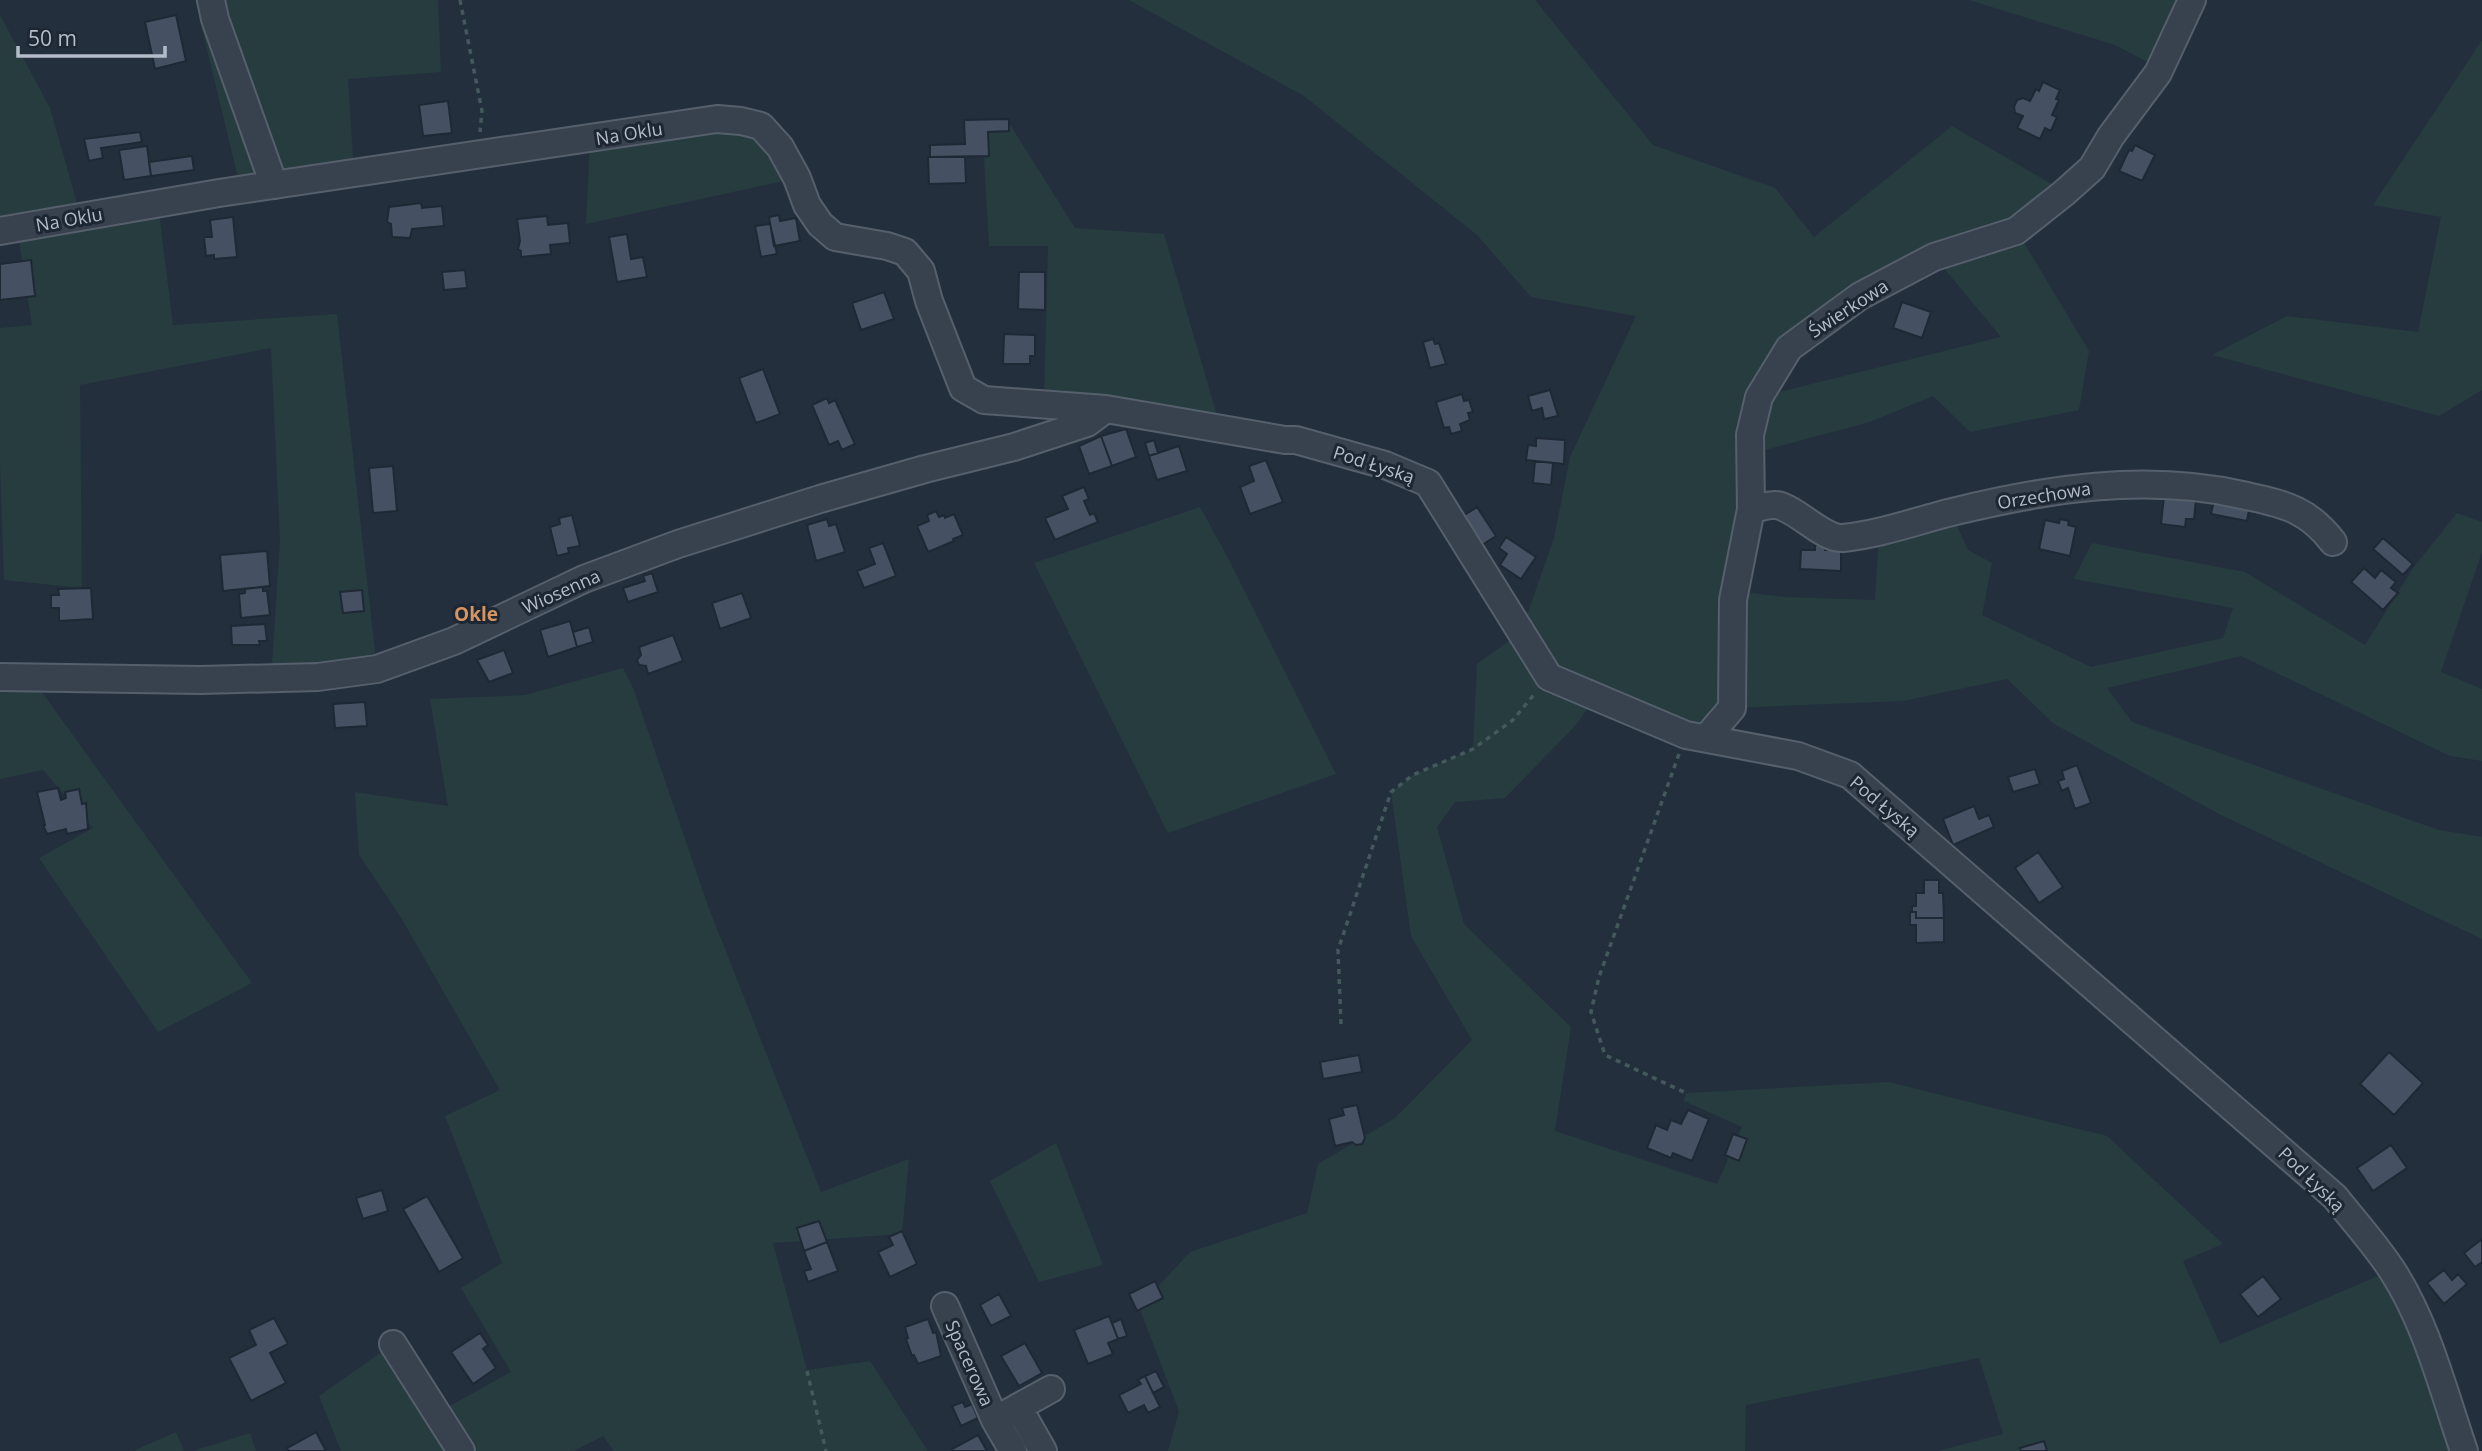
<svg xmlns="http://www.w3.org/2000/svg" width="2482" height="1451" font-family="'Open Sans',sans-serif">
<rect width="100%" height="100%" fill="#242f3e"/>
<path fill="#263c3f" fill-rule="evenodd" d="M195,0H438L441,72L348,79L354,173L241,190Z
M1129,0H1535L1653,145L1775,188L1814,237L1952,126L2062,190L2017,231L2089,351L2079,410L1970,432L1933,396L1870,422L1750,454L1744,592L1785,597L1875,600L1879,538L1953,517L1968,550L1992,563L1982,615L2091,667L2223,638L2233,608L2074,579L2092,543L2245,572L2365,645L2413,568L2457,513L2482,522V552L2441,672L2482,689V761L2450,756L2241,656L2107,688L2132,722L2439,830L2482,837V939L2221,815L2054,724L2007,679L1903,701L1732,708L1707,737L1596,697L1576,725L1505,798L1455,802L1437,827L1464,924L1571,1027L1555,1131L1717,1184L1742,1127L1684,1101L1686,1093L1889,1082L2107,1136L2223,1244L2183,1261L2220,1344L2392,1270L2464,1451H1938L2003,1434L1979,1358L1746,1405L1745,1451H1168L1179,1411L1139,1307L1190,1252L1307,1213L1318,1164L1395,1118L1472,1040L1411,936L1391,792L1413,775L1473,749L1477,664L1521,632L1554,538L1570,457L1636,316L1531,297L1477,235L1304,96ZM1942,266L2001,337L1759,397L1789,348Z
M1969,0H2193L2155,66L2115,45Z
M0,15L50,108L81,217L158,204L173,325L337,314L377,669L272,665L280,541L271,348L80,385L82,588L4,580L0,465V328L32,325L17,228L0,231Z
M2482,40V390L2439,416L2212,355L2287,316L2418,332L2441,217L2373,205Z
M741,121L797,178L586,224L590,139Z
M982,124L1011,126L1075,228L1164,234L1221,429L1044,404L1048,246H989Z
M1200,507L1227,556L1336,774L1168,833L1034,563Z
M623,668L634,690L708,906L821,1192L909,1159L902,1234L773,1243L807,1370L870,1361L928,1451H614L603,1436L574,1451H341L319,1396L393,1344L437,1413L511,1372L461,1288L502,1263L445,1116L500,1090L400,916L359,855L355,792L448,806L430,699L525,695Z
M0,674L31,677L252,983L158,1032L39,858L93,828L43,770L0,779Z
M1056,1143L1103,1265L1039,1282L990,1181Z
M176,1432L184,1451H133Z
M250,1433L256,1451H193Z"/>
<path fill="#455162" stroke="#1f2835" stroke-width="2" d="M176,15L186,61L155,69L145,22Z
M2043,82L2060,90L2056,99L2059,100L2052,115L2057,117L2051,131L2045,128L2040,139L2017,128L2023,116L2015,113L2014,107L2017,100L2023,98L2030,101L2036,89L2039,91Z
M448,101L452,133L423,136L419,105Z
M1009,119V131L988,132L989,156L930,157V145L965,144L964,120Z
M140,132L142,142L101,148L103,158L89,161L84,139Z
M2135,145L2155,155L2142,181L2119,171L2129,150L2132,151Z
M147,146L151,176L124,180L119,150Z
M192,156L194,170L151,176L149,162Z
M928,157H965L966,183L929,184Z
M421,203L422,208L442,206L444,226L412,229L410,238L392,237L391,224L387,222L389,207Z
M779,215L780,221L796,218L800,241L774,246L769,217Z
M547,216L548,225L568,223L570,243L550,245L551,254L521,257V251L518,249L520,241L517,219Z
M233,217L237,257L214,259V255L206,256L204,237H212L210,220Z
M770,224L777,254L761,257L755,226Z
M627,234L631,259L643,257L647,277L617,282L609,237Z
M31,260L35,296L0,300V264Z
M465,270L467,288L444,290L442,272Z
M1019,272H1045V310L1018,309Z
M884,292L894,319L861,330L852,303Z
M1902,302L1931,312L1922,338L1893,328Z
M1004,334L1035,335V356H1030V364H1003Z
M1433,339L1435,344L1439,343L1446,364L1430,368L1423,342Z
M763,369L780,414L756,423L739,378Z
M1550,390L1558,416L1544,419L1542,408L1532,411L1528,396Z
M1462,394L1464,401L1469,400L1473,412L1468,413L1470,420L1460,424L1462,431L1451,434L1449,427L1444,428L1436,402Z
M827,398L829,403L835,400L855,444L842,450L838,441L829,445L812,405Z
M1126,429L1136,457L1112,466L1101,436Z
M1101,436L1112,466L1089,474L1079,446Z
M1536,438L1565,440L1564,464L1526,460L1528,445L1536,446Z
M1154,440L1158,453L1149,456L1145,443Z
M1179,446L1187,471L1157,480L1149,456Z
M1266,460L1283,502L1250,514L1240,487L1254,481L1249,466Z
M1535,461L1553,463L1551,485L1533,483Z
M393,466L397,511L373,513L369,468Z
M1084,487L1089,499L1084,501L1090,515L1094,513L1098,522L1055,540L1045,518L1068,509L1062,496Z
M2164,496L2196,500L2194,519H2186L2185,527L2161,524Z
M2251,499L2247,521L2211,514L2214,500Z
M1477,507L1496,536L1482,545L1463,516Z
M936,511L939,517L944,515L945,518L954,514L963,535L953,539L954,541L928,552L917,526L929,521L927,515Z
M572,515L580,546L568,548L569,553L557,556L550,527L560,524L559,518Z
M827,519L829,526L836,524L845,552L816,561L807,525Z
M2060,519L2069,521L2068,525L2076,527L2070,556L2039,549L2045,520L2059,523Z
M1506,537L1536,557L1521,579L1500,565L1507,554L1499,548Z
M2383,538L2413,564L2403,575L2373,549Z
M883,543L896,576L864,588L857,571L875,564L869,548Z
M1815,545H1825V550H1841V571L1800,569L1801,550H1815Z
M267,551L270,586L223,591L220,555Z
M2364,568L2375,578L2381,570L2396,582L2391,588L2398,593L2383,610L2351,582Z
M652,573L658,592L628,602L623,588L645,581L643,576Z
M263,587V591H267L270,615L241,618L239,594L245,593V589Z
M91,588L93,619L59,621V608H51V595H59L58,589Z
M362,590L364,611L343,613L340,592Z
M742,593L751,618L720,629L712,603Z
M570,621L577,647L548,657L540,630Z
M265,624L267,641H259L260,645H232L231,626Z
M589,627L593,642L577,647L573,632Z
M673,635L683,661L648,674L646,666L639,665L637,660L641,655L639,647Z
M504,650L513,673L489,682L477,660Z
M365,702L367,726L335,728L333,704Z
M2077,765L2091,803L2075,809L2068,788L2062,791L2058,781L2064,779L2062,771Z
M2035,769L2040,784L2013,792L2008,777Z
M58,788L61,800L66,798L65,792L79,789L82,804L86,803L88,829L67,834L66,829L47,834L43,825H45L37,792Z
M1974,806L1979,819L1989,815L1994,827L1953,845L1943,819Z
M2038,852L2063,887L2039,903L2015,868Z
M1924,880H1939V893H1943L1944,918H1916V912H1912V906H1916V893H1924Z
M1910,912H1916V918H1944V942L1916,943V925H1910Z
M2389,1052L2423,1083L2394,1115L2360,1084Z
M1359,1055L1362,1072L1323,1079L1320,1062Z
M1357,1105L1365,1138L1362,1144L1356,1145L1352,1142L1335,1146L1329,1119L1344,1115L1342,1108Z
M1688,1110L1709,1119L1692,1161L1673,1153L1671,1158L1647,1148L1656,1125L1667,1130L1671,1120L1681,1124Z
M1733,1134L1747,1139L1739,1161L1725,1155Z
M2391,1145L2407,1168L2373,1191L2357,1168Z
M382,1190L388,1211L363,1219L356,1198Z
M427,1196L463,1258L439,1272L403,1209Z
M819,1221L827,1242L804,1251L797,1228Z
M902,1231L917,1264L890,1277L878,1252L893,1245L889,1237Z
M2482,1239V1262L2475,1267L2464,1253Z
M827,1242L838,1271L808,1282L804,1271L811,1269L804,1251Z
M2444,1270L2452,1280L2458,1274L2467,1284L2444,1304L2427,1283Z
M2263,1276L2281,1299L2258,1317L2240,1294Z
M1155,1281L1163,1298L1137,1311L1129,1294Z
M999,1294L1011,1316L991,1326L980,1305Z
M1109,1316L1118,1339L1108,1343L1113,1354L1088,1364L1074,1330Z
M274,1318L288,1344L270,1353L286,1383L251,1401L229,1358L256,1345L249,1330Z
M928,1319L933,1333L936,1332L941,1356L918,1364L914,1355L912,1356L906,1339L908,1338L905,1327Z
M1121,1319L1127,1336L1118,1339L1112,1323Z
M480,1333L488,1345L483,1349L496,1368L473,1384L451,1352Z
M1025,1343L1042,1373L1019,1386L1001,1356Z
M1156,1371L1164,1387L1153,1393L1145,1376Z
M1145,1376L1160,1407L1148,1413L1144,1405L1128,1413L1119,1395L1141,1384L1138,1380Z
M963,1402L965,1407L972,1404L978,1418L961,1426L952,1406Z
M316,1432L326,1451H289L287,1448Z
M978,1435L987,1451H953L952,1449Z
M2044,1441L2047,1451H2021L2020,1448Z"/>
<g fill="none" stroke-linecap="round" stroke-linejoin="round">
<defs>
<path id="minor" d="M211,0L215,19L274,185
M0,231L219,193L717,119L741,121L761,126L780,147L797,178L807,205L820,224L835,237L887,246L905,252L921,271L929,301L963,388L984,400L1106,409L1285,440H1296L1385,465L1428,483L1549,677L1686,735L1798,756L1850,775L2335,1197C2354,1221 2375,1244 2392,1270C2427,1324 2443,1390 2464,1451
M1751,509C1758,508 1770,504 1777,505C1797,509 1824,540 1843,538C1881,534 1916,521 1952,512C2046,489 2145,473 2242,495C2282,504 2306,507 2333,542
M0,677L201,680L318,677L377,669L454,641L584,579L678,544L820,499L925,469L1014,447L1087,423L1106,409
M1707,737L1732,708L1733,600L1751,509L1750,435L1759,397L1789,348L1860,296L1934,257L2016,231L2064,193L2092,168L2111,136L2158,73L2192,0
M945,1306L995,1420L1013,1451
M393,1344L461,1451
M1018,1407L1043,1451
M995,1420L1051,1389"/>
</defs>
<use href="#minor" stroke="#565f6c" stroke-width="30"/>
<path stroke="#44595c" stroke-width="3.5" stroke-dasharray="5 5" stroke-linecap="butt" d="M460,0L482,111L480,132
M1679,754L1599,977L1591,1012L1605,1055L1686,1093
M1341,1024L1338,950L1391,792L1413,775L1473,749L1513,720L1536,692
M807,1371L826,1451"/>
<use href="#minor" stroke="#38414e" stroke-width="26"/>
</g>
<g text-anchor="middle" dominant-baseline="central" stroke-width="6" stroke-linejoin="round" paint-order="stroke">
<g font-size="18" fill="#b4bcc9" stroke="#1d2633">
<text transform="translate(629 133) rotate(-9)">Na Oklu</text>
<text transform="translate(69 219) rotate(-10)">Na Oklu</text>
<text transform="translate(1848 308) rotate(-33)">Świerkowa</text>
<text transform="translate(1374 464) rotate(18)">Pod Łyską</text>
<text transform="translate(2044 495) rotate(-9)">Orzechowa</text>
<text transform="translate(561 591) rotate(-24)">Wiosenna</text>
<text transform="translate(1885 806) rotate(40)">Pod Łyską</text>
<text transform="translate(2312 1179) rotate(44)">Pod Łyską</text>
<text transform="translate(970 1363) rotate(66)">Spacerowa</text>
</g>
<g font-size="19" font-weight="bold" fill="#d59563" stroke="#1d2633">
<text x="476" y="614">Okle</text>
</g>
</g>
<path d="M18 46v10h147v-10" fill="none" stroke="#b4bcc9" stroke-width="3.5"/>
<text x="28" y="46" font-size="21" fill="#b4bcc9" stroke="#1d2633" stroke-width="5" paint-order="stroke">50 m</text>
</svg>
